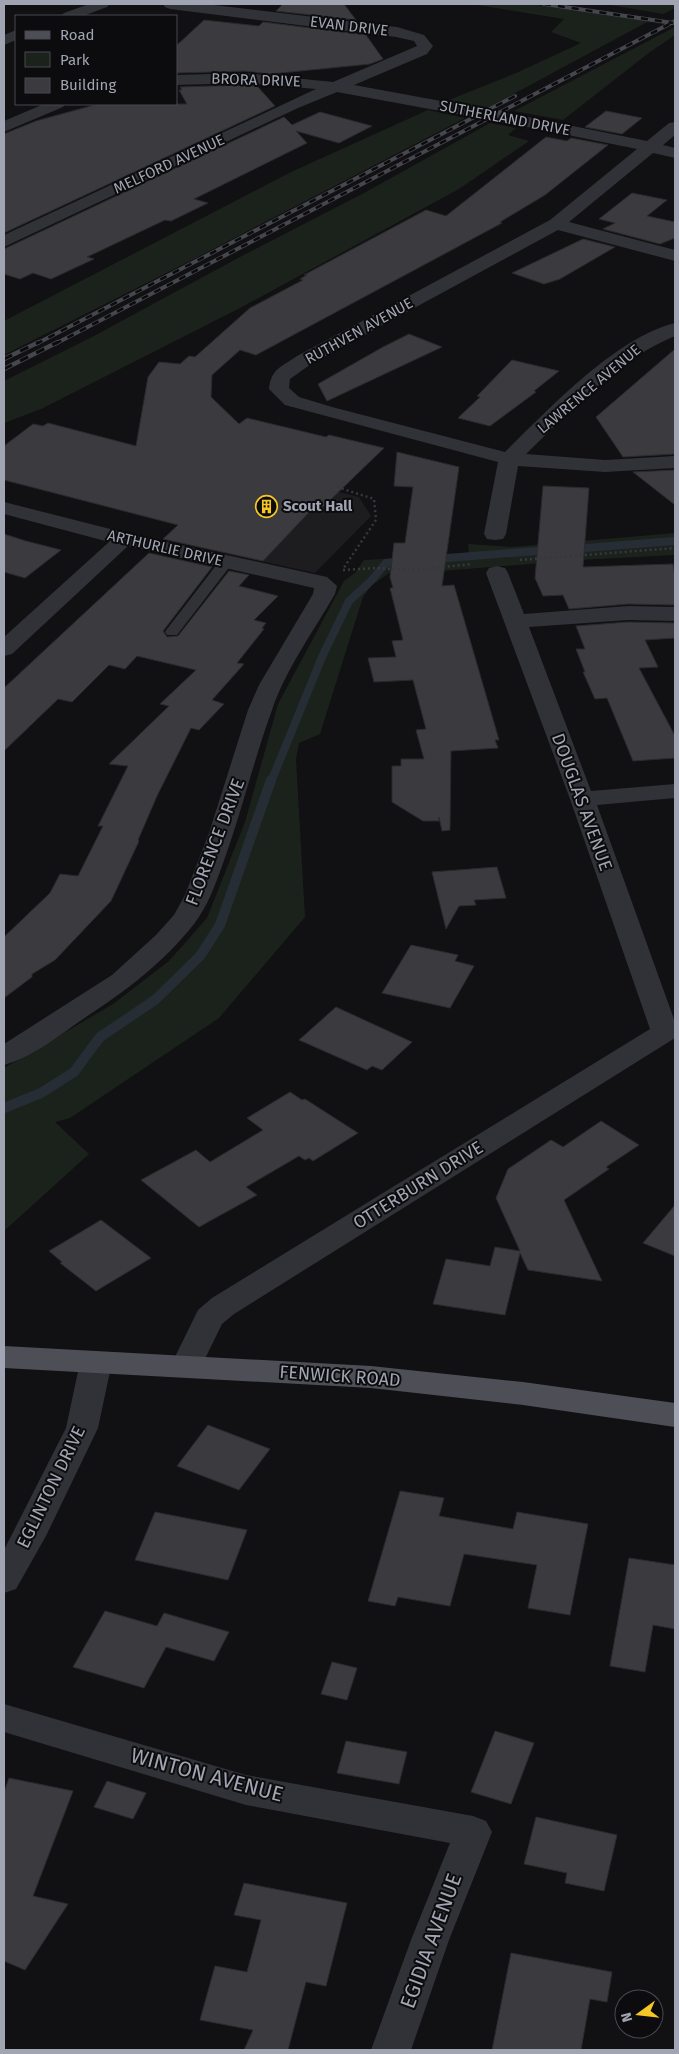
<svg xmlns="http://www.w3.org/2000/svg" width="679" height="2054" font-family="'Fira Sans',sans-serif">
<rect width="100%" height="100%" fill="#111012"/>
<path fill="#1d1c1f" d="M248,469L359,497L371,516L315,573L171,541Z"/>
<path fill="#1b221c" d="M471,4H529L649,21L484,110L444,102L516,73L581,43L551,32L564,19Z
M605,4H675V8L663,14Z
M675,27V35L650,52L563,120L514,111Z
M428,110L465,118L194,259L4,355V321L291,172Z
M490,123L516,128L508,135L529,141L459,189L240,308L41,409L4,423V381L92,337L238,258L364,193Z
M675,533V555L579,560L403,574L389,573L371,586L363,597L320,734L299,743L296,759L305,917L219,1018L70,1118L55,1122L89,1154L4,1231V1068L113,1004L169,961L207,918L245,822L278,704L344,581L355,573L364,560L469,554L468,544L512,547Z"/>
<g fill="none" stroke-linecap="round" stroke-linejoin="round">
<path stroke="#272d35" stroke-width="8" d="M572,549L675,541
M434,559L550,550
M271,782L322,657L349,601L371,581L386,563L405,561"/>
<path stroke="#272d35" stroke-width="10" d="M4,1108L41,1093L74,1072L100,1037L155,1000L200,956L220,925L271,780"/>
</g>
<path fill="#3a3a3f" stroke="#2b2a2e" d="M283,4H344L356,20L276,11Z
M204,20L259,26L263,22L366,35L383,59L370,64L270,74L245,71L176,73V46Z
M245,85L257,86L275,106L4,233V134L36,121L98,104H187L179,90H182L180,87Z
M606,111L642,118L622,134L585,127Z
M320,112L372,126L339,143L296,131L307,143L194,199L208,203L171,221L165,220L87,257L94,259L51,279L33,273L20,279L4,274V249L284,117L292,125Z
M546,137L567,141L571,138L608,145L545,195L500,222L502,223L256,355L240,350L212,375L211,397L239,424L247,418L326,437L329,435L384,448L323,507L315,506L263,561L163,539L178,525L4,480V446L33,424L43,426L48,423L136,446L148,377L159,362L180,364L189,356L195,357L250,308L303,280L300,279L307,275H304L426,210L446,216Z
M632,193L667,200L647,216L675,222V238L660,244L603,229L615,223L599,219Z
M583,239L615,247L560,279L544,284L512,273Z
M409,334L442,347L327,401L318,384L383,347Z
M675,349V454L623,457L596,417Z
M512,360L559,371L534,391L536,392L490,426L458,418L480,397L477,396Z
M397,452L459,467L442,586L454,585L499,740H495L498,748L451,751L450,830L442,831L439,817V821H423L392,802V766H401V759H424L416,730L426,729L413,680L374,682L368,658L396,657L392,641L403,640L390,588H393L390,577L394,543H405L413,487L394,486Z
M675,470V505L633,472Z
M543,486L589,488L583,567L673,564L675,577V605L628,604L569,609L563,595L543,596L535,578Z
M4,534L26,541L61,550L25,578L4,572Z
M149,553L212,567L163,631L167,637L178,636L229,571L249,575L239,586L278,596L254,620L266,623L262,628L264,629L237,663L244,664L212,700L224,704L199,730L191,728L157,796L138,840L139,841L111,901L55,960L32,974V977L4,998V937L50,893L60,874L78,876L103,826H98L128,766L109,764L169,706L160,704L196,670L137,656L125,669L109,665L72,702L58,699L4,751V688Z
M628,622L675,623V638L645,640L658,667L639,668L675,736V758L633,761L607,698L595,699L583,672H585L576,649H585L576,626Z
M497,867L506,898L474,900L476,905L459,906L446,929L432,872Z
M411,945L458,955L455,961L474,966L450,1008L382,993Z
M336,1007L412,1042L382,1070L372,1066L367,1070L299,1040Z
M290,1092L302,1100L305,1099L358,1133L313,1161L309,1158L305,1160L299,1156L246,1187L257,1195L199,1227L141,1180L196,1150L210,1162L263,1130L247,1118Z
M601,1121L639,1145L606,1167L609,1169L564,1200L602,1281L528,1270L520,1253L505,1315L433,1304L446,1259L490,1266L495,1247L520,1251L496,1198L508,1169L551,1140L563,1147Z
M675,1205V1256L643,1243Z
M101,1220L151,1258L96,1291L60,1263L62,1262L49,1251Z
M208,1425L270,1449L239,1490L177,1466Z
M400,1491L444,1498L439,1516L513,1529L517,1512L588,1524L570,1615L528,1608L537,1565L464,1554L450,1606L398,1597L395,1606L368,1601Z
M155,1512L247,1530L228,1580L135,1560Z
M629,1558L675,1565V1629L653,1625L645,1672L610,1666Z
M105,1611L157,1626L164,1613L229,1632L214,1661L166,1647L144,1688L73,1667Z
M332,1662L357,1668L347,1700L321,1694Z
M495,1731L534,1743L511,1804L471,1792Z
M346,1741L407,1752L399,1784L337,1773Z
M9,1778L73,1791L33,1896L68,1904L25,1970L4,1961V1792Z
M107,1781L146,1793L133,1819L94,1807Z
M536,1817L617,1835L604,1891L565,1883L567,1873L524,1864Z
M244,1883L347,1903L326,1986L306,1982L288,2050H244L253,2030L200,2020L215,1966L247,1972L261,1920L234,1915Z
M511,1953L612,1972L607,2002L590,1999L581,2050H492Z"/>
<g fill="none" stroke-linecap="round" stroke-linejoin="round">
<path stroke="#37383e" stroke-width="2.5" stroke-dasharray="2 3" stroke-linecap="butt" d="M337,487L374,499L376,520L343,569
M520,560L675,548
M343,570L377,568L411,570L472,564"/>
<path fill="#313237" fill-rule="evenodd" d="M226,558L231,559L232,562L231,565L177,635H167L165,632L167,629L221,559Z"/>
<path fill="#313237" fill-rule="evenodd" d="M89,4H110L107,7L83,16H61L64,13Z
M163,4H205L397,27L424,35L433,46L427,54L354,85L533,118L647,141L669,123L675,122V135L663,145L675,148V158L653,153L569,222L675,250V261L558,230L311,364L290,379L289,388L299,397L332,407L505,452C549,409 615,338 675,323V336C618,359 570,412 526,454L605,460L675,456V468L605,472L518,466L506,534L503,539L495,540L487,539L484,534L498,462L285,405L269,389C271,369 281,367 297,356L550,220L637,149L533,128L337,92L298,108L4,247V235L316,89L245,83L176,85V75L245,73L333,82L417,46L414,41L396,37L170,9L165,7Z
M16,30V40L4,45V35Z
M44,104H65L63,107L4,132V121Z
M4,502L126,533L327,577L337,586L335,594C313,632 286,669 272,710C253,762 241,815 222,866C215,886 207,907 194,924C164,962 126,991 86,1017C61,1034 33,1057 4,1065V1044L112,975L156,935L174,915L185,895L209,833L248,710L259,685L313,594L314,588L128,546L12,654L4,656V637L109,542L4,514Z
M497,566L505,568L508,573L524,614L628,606L675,607V621L628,620L529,627L591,791L675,784V798L597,805L675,1022V1038L234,1314L222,1324L198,1373L187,1376L176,1373L171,1365L198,1310L212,1298L650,1029L570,799L486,573L489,568Z
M96,1351L107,1354L112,1362L98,1428L46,1536L16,1589L4,1593V1550L66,1428L80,1362L85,1354Z
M4,1704L246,1775L473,1816L486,1821L492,1832L449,1940L411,2050H371L411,1940L450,1843L246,1805L4,1732Z"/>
<path fill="#4d4e56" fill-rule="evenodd" d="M4,1346L371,1366L523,1382L675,1403V1427L523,1405L371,1388L4,1368Z"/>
<defs>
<path id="rail-far1" d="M544,4L673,23
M36,344L515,96
M55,344L675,21"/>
<path id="rail" d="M4,359L39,342
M4,369L58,342"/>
</defs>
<use href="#rail-far1" stroke="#46474e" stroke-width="4"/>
<use href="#rail" stroke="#46474e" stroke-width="4.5"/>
<use href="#rail-far1" stroke="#0c0b0d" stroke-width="2.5" stroke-dasharray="7" stroke-linecap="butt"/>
<use href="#rail" stroke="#0c0b0d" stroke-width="3" stroke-dasharray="9" stroke-linecap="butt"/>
</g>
<defs>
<symbol id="building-ring" viewBox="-11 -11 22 22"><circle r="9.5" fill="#0c0b0d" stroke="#f4c626" stroke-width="1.5"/><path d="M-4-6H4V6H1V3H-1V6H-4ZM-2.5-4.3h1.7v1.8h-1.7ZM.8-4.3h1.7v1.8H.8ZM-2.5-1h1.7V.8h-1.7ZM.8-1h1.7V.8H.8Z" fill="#f4c626"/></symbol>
</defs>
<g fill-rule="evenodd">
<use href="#building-ring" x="254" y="494" width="25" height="25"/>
</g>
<g text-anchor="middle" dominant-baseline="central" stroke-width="4" stroke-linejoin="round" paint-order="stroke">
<g font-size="15" fill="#a1a5b3" stroke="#0c0b0d">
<text transform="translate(349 26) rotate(7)">EVAN DRIVE</text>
<text transform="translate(256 80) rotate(2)">BRORA DRIVE</text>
<text transform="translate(505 118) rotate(11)">SUTHERLAND DRIVE</text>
<text transform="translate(169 164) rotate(-25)">MELFORD AVENUE</text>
<text transform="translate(359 331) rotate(-29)">RUTHVEN AVENUE</text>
<text transform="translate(589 389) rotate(-40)">LAWRENCE AVENUE</text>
<text transform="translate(165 548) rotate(13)">ARTHURLIE DRIVE</text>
</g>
<g font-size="15" font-weight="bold" fill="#a1a5b3" stroke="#0c0b0d" text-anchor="start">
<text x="283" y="506">Scout Hall</text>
</g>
<g font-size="18" fill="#a1a5b3" stroke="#0c0b0d">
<text transform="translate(582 802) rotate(70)">DOUGLAS AVENUE</text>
<text transform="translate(215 842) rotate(-69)">FLORENCE DRIVE</text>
<text transform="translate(418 1185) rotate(-32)">OTTERBURN DRIVE</text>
<text transform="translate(340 1376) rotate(4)">FENWICK ROAD</text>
<text transform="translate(51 1487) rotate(-64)">EGLINTON DRIVE</text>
</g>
<g font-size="21" fill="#a1a5b3" stroke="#0c0b0d">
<text transform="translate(207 1775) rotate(15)">WINTON AVENUE</text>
<text transform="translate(431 1941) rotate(-70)">EGIDIA AVENUE</text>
</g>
</g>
<rect width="679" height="2054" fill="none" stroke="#a1a5b3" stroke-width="10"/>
<rect x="15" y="15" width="162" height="90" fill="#0c0b0d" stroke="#48494f"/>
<rect x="25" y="31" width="25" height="8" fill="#4d4e56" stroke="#48494f"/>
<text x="60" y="40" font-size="15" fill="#a1a5b3">Road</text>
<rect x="25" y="52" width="25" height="15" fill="#1b221c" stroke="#48494f"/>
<text x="60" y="65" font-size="15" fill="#a1a5b3">Park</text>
<rect x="25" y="78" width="25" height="15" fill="#3a3a3f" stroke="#48494f"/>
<text x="60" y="90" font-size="15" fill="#a1a5b3">Building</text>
<g transform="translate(639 2014) rotate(255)"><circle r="24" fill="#0c0b0d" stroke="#48494f"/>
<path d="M0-4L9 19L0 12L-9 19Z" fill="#f4c626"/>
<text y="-8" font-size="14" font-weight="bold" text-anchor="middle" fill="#a1a5b3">N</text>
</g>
</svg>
